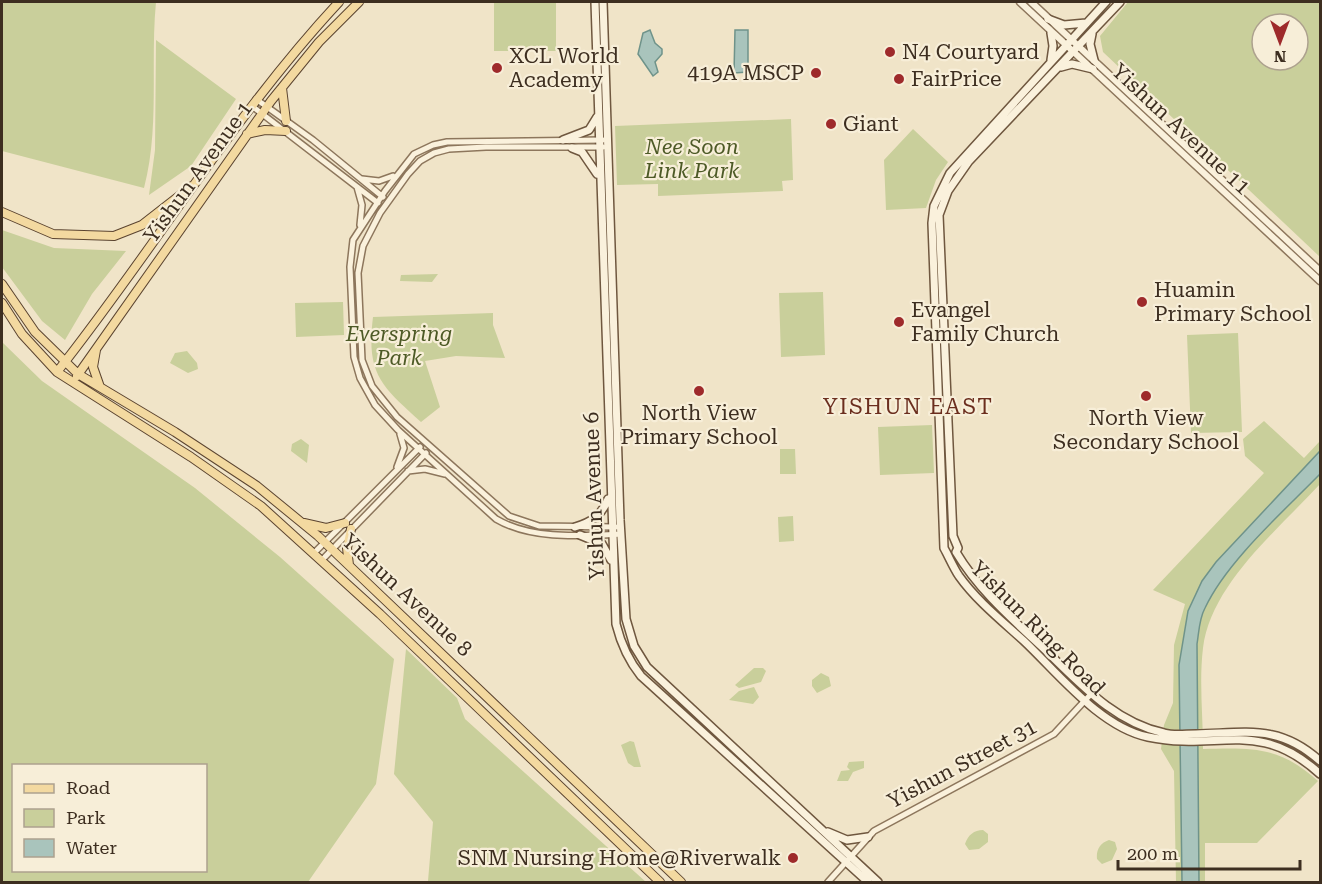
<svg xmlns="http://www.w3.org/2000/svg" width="1322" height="884" font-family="'Roboto Serif',serif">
<rect width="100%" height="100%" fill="#f0e4c8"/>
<path fill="#c9cf9b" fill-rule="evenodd" d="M2,2H156C150,64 160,127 144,188L2,151Z
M494,2H556V51H494Z
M1128,2H1320V257L1103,52L1100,36ZM1262,24H1298V60H1262Z
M156,40L236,99L191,166L149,195L155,150Z
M791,119L793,180L782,181L783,191L658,196V184L617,185L615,126Z
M913,129L948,162L936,180L926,208L886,210L884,160Z
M2,230L54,248L126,251L92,294L65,340L42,321L2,267Z
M438,274L432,282L400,281L401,275Z
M823,292L825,355L781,357L779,293Z
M343,302L344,335L296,337L295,303Z
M493,313V325L505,358L456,356L425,361L440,407L421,422C381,386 366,374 373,317Z
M1238,333L1242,432L1191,433L1187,335Z
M2,342L42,381L195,488L280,557L394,659L376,784L308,882H2ZM14,766H206V870H14Z
M187,351L197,363L198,369L188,373L170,363L175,353Z
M1264,421L1304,458L1320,441V484C1278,530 1211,584 1203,648C1199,681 1203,716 1203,749C1253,748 1279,746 1318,781L1257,843H1205V882H1176L1174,771L1161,749L1164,725L1173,703L1174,645L1185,604L1153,590L1264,473L1245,456L1243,439Z
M932,425L934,473L880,475L878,427Z
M301,439L309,445L307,463L291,451L292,444Z
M780,449H795L796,474H780Z
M793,516L794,541L779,542L778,517Z
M406,649L457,698L465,719L646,882H425L428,881L433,822L394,774Z
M754,668H763L766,671L761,682L739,688L735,685Z
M821,673L829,677L831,686L817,693L812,686V680Z
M754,687L759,697L753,704L729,700L739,691Z
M630,741L634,742L641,767H634L628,763L621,745Z
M864,761V768L853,772L848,781H837L841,771L850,770L847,767L849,762Z
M983,830L988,834V842L979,849L969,850L965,844C968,835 974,830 983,830Z
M1109,840L1115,842L1117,849L1112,860L1102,864L1097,859C1096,850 1100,843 1109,840Z"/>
<path fill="#a9c4bc" stroke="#6f938a" stroke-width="1.5" d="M650,30L655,43L662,49V54L655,62L658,72L653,76L638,54L643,33Z
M735,30H748V72L734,73Z
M1320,451V474C1284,511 1227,561 1205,608C1199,619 1199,632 1197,644L1199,882H1182L1179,665L1188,611L1202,581L1216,562Z"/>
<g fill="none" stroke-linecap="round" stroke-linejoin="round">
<defs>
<path id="minor" d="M256,99L313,140L383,197
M252,106L378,203
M603,140L447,142L433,145L414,154L385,191L353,240L350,267L354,357L360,378L375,405L398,430L496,519C532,540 580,536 621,534
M603,147H486L449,149L434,153L420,161L408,174L380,213L363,246L358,273L362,360L372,386L397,417L509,516L539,526L616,527
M362,179L379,181L393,176
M357,187L362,205L360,225
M397,467L404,448L400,434
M408,471L425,469L445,474
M314,553L420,447
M322,560L426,453
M828,882L874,831L1054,734L1091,694"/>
<path id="tertiary" d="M1020,2L1320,281
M1031,2L1320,271"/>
<path id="secondary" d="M595,2L616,624C621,644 628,660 641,676L868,882
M603,2L620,520L626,619L634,646L647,667L878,882
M1106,2L950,173L934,206L932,223L944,548C949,557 953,567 959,576C976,600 1002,621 1024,641C1058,673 1100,727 1148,737C1218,752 1258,717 1320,774
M1120,2L969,161L948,191L939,215L953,536L958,548L956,552C978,589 1011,618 1042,647C1078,681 1113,722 1164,733C1174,736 1185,734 1196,734C1247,733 1279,724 1320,761
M1048,19L1064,25L1086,23
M1092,34L1090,44L1094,60
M1051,60L1053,46L1051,33
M1061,67L1072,64L1093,69
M563,140L589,130L597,117
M572,148L582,152L597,174
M575,527C592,522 602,515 608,499
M580,535L602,544L611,560
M828,832L847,840L868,837"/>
<path id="primary" d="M282,88L286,121
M247,134L265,130L286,131
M2,212L53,234L114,236L142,225L192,186
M2,284L35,332L78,374L175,432L257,486L318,536L681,882
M2,303L22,334L57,372L191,457L261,506L380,614L660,882
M96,350L93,367L100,387
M57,372C153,251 233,116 339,2
M77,376L271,101L319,42L359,2
M304,523L326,528L345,523
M349,565L347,548L351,529"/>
</defs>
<use href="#minor" stroke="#8d765c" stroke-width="8"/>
<use href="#tertiary" stroke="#8d765c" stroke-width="9"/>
<use href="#secondary" stroke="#6f573f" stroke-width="10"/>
<use href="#primary" stroke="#5b4430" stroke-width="10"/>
<use href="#minor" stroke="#faf1dc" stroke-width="5"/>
<use href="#tertiary" stroke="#faf1dc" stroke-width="6"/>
<use href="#secondary" stroke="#faf1dc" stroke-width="7"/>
<use href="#primary" stroke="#f3d9a0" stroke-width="8"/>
</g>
<g fill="#9e2a2b" stroke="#f7eed8" stroke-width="2">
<circle cx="890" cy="52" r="6"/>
<circle cx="497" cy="68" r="6"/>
<circle cx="816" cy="73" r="6"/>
<circle cx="899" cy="79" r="6"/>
<circle cx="831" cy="124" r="6"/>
<circle cx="1142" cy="302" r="6"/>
<circle cx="899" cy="322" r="6"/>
<circle cx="699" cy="391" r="6"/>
<circle cx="1146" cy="396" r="6"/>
<circle cx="793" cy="858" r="6"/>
</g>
<g text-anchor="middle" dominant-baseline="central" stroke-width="4.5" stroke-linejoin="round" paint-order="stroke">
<g font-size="21" fill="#3d2e20" stroke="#f7eed8" text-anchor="start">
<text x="902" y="52">N4 Courtyard</text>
<text x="509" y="56">XCL World<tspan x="509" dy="24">Academy</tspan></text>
<text x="804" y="73" text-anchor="end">419A MSCP</text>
<text x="911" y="79">FairPrice</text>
<text x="843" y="124">Giant</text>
<text x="1154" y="290">Huamin<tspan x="1154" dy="24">Primary School</tspan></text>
<text x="911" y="310">Evangel<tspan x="911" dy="24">Family Church</tspan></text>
<text x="699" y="413" text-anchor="middle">North View<tspan x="699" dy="24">Primary School</tspan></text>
<text x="1146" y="418" text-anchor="middle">North View<tspan x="1146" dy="24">Secondary School</tspan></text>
<text x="781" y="858" text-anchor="end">SNM Nursing Home@Riverwalk</text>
</g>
<g font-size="21" fill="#3d2e20" stroke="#f7eed8">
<text transform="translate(1181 129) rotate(43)">Yishun Avenue 11</text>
<text transform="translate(198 172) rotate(-54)">Yishun Avenue 1</text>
<text transform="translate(594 496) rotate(-92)">Yishun Avenue 6</text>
<text transform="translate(407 595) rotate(43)">Yishun Avenue 8</text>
<text transform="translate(1038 628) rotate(45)">Yishun Ring Road</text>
<text transform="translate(962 764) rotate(-28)">Yishun Street 31</text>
</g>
<g font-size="21" font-style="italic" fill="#4d5a26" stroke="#f7eed8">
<text x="692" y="147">Nee Soon<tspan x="692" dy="24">Link Park</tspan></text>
<text x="399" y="334">Everspring<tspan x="399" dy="24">Park</tspan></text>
</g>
<g font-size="22" letter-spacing="1.5" fill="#6b2e1e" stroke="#f7eed8">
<text x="908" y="406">YISHUN EAST</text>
</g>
</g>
<rect width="1322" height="884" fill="none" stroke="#3d2e20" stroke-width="6"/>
<rect x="12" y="764" width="195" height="108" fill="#f7eed8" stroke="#ada18e" stroke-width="1.5"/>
<rect x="24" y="784" width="30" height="9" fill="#f3d9a0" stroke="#ada18e" stroke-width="1.5"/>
<text x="66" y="794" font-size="18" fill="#3d2e20">Road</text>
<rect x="24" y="809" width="30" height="18" fill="#c9cf9b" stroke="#ada18e" stroke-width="1.5"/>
<text x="66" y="824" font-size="18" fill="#3d2e20">Park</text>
<rect x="24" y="839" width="30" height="18" fill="#a9c4bc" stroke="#ada18e" stroke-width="1.5"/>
<text x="66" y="854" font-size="18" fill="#3d2e20">Water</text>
<g transform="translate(1280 42) rotate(180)"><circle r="28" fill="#f7eed8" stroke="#ada18e" stroke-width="1.5"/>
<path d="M0-4.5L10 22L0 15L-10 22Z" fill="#9e2a2b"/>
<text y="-9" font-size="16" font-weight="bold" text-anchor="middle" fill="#3d2e20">N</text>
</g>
<path d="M1118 860v9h182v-9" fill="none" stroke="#3d2e20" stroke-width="3"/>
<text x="1127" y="860" font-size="18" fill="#3d2e20" stroke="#f7eed8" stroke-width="4.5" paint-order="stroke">200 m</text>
</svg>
